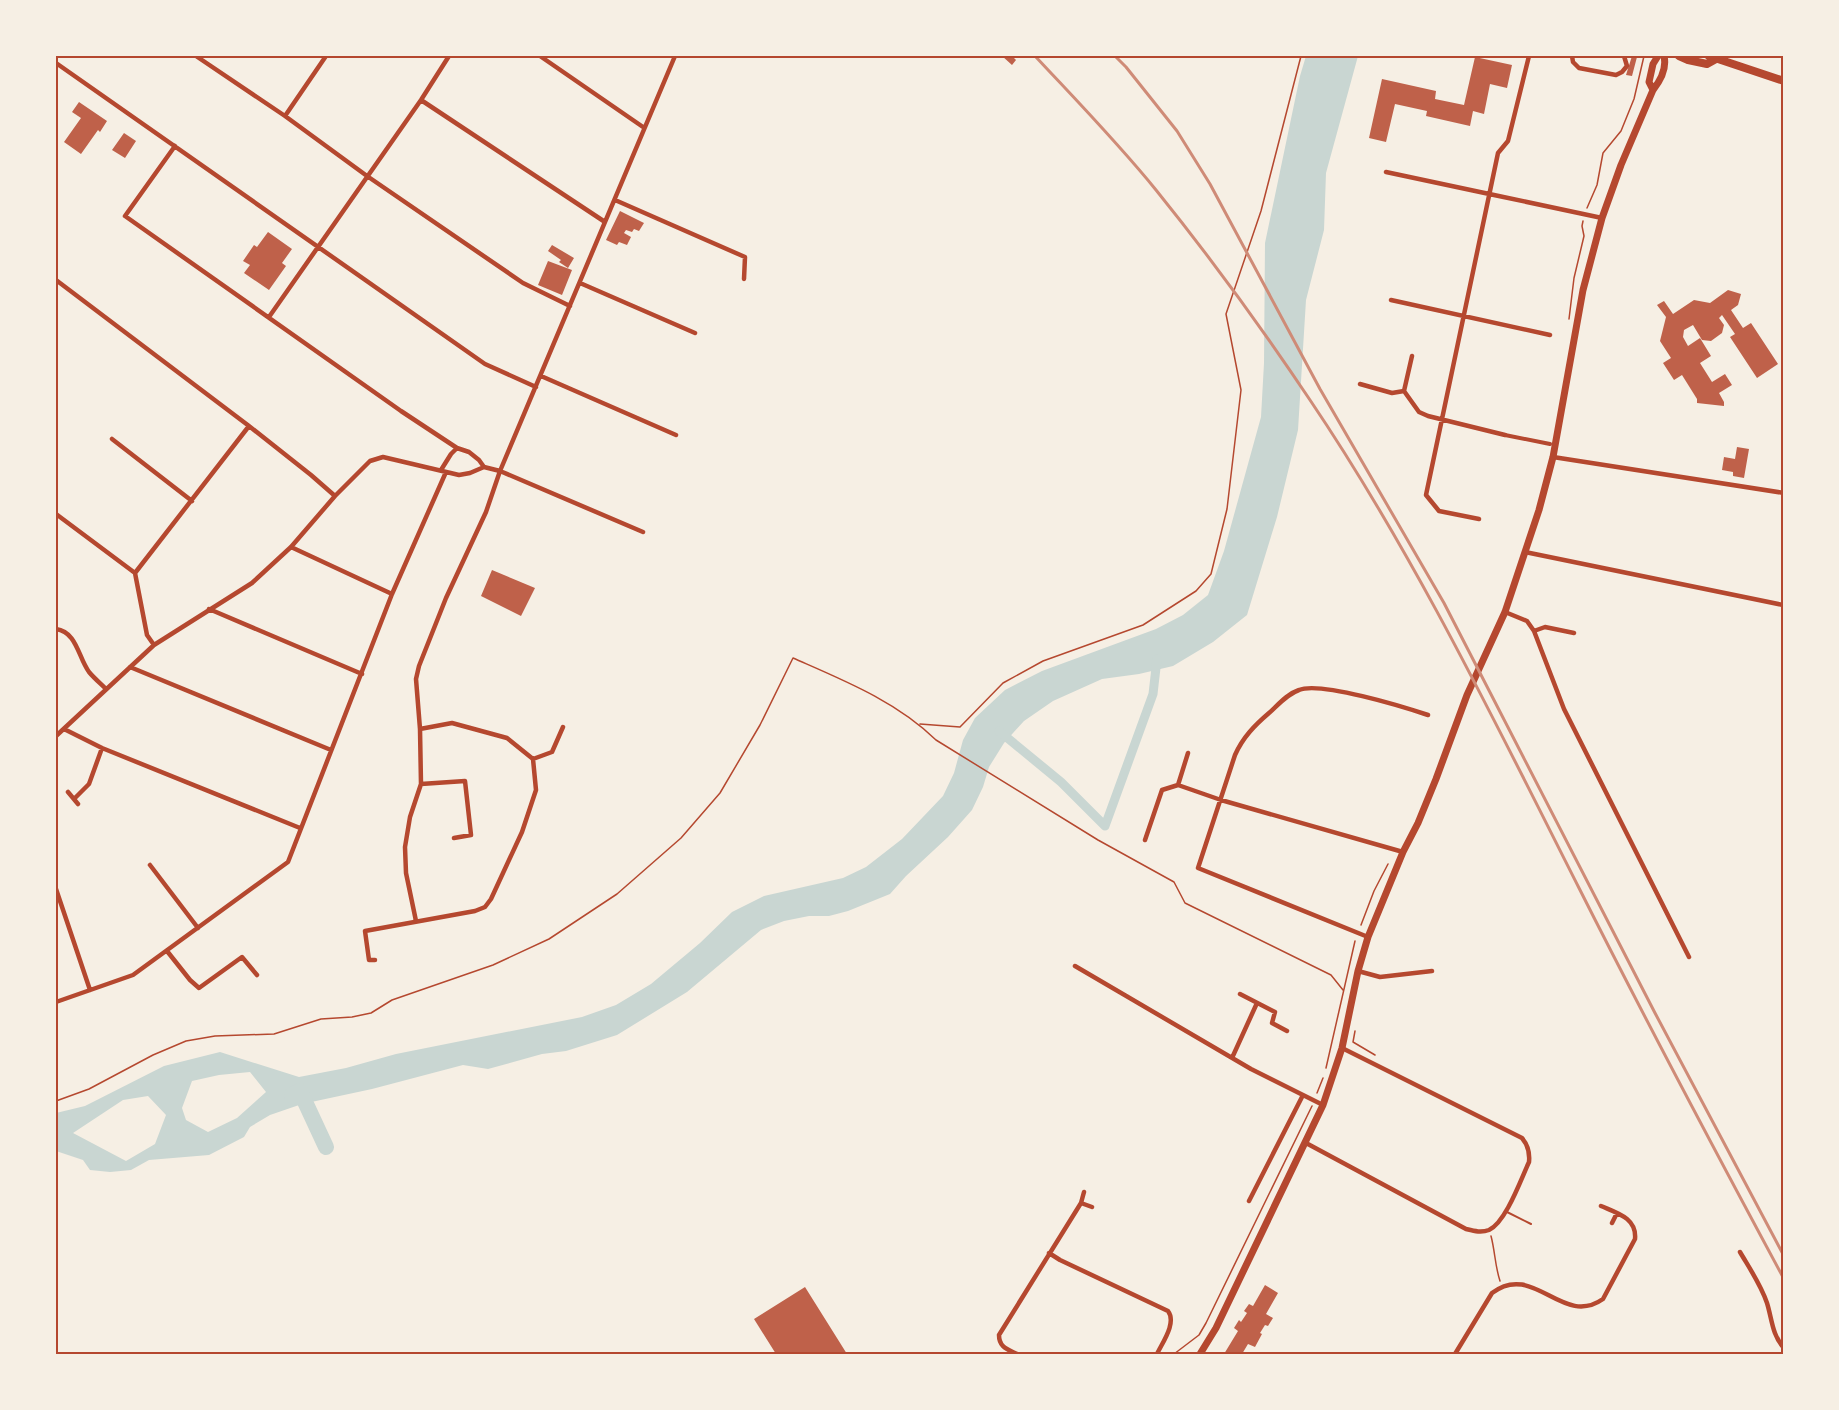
<svg xmlns="http://www.w3.org/2000/svg" width="1839" height="1410" font-family="Commissioner,sans-serif">
<rect width="100%" height="100%" fill="#f6efe4"/>
<path fill="#c9d6d2" fill-rule="evenodd" d="M1306,56H1358L1326,173L1324,230L1306,300L1298,430L1277,517L1247,615L1213,642L1173,666L1139,674L1102,679L1053,701L1024,721L1004,743L989,767L983,787L972,810L948,837L906,876L890,894L848,911L829,916H809L784,921L761,930L687,992L617,1035L566,1051L542,1054L488,1069L463,1065L372,1089L302,1104L270,1115L250,1127L244,1137L209,1155L149,1160L131,1170L110,1172L90,1170L83,1160L56,1151V1113L85,1106L164,1066L220,1052L299,1077L346,1068L396,1054L582,1017L616,1005L651,984L700,943L732,912L764,896L843,878L866,867L902,839L943,796L954,773L963,740L975,718L1005,690L1042,671L1156,629L1183,615L1208,595L1224,551L1261,417L1264,363L1265,243L1300,76ZM250,1072L266,1092L237,1118L208,1132L186,1120L182,1108L192,1081L219,1075ZM148,1096L166,1115L155,1144L126,1161L73,1133L123,1100Z"/>
<g fill="none" stroke-linecap="round" stroke-linejoin="round">
<path stroke="#c9d6d2" stroke-width="9" d="M999,731L1061,782L1105,826L1153,694L1157,659"/>
<path stroke="#c9d6d2" stroke-width="16" d="M292,1095L300,1091L326,1147"/>
</g>
<path fill="#bf614a" d="M1002,56H1012L1016,60L1012,65Z
M1632,56L1637,57L1632,76L1626,75Z
M1475,57L1512,65L1507,88L1490,84L1484,114L1473,111L1470,126L1426,116L1427,111L1395,104L1386,142L1369,138L1382,79L1436,91L1435,99L1464,105Z
M79,102L107,121L100,132L98,130L81,154L64,142L81,118L72,112Z
M124,133L136,141L125,158L112,150Z
M620,211L644,223L639,231L634,229L632,232L626,230L624,233L631,237L627,245L619,242L617,245L606,240Z
M268,232L292,249L282,263L286,266L269,290L244,273L250,265L243,261L254,245L257,247Z
M552,245L574,258L568,268L559,262L561,260L548,251Z
M548,261L572,270L562,295L538,285Z
M1728,290L1741,294L1738,305L1731,310L1743,328L1751,323L1778,364L1757,378L1730,337L1735,334L1722,315L1719,318L1724,325L1722,333L1711,341L1702,340L1693,325L1684,330L1683,337L1688,346L1700,338L1711,356L1700,363L1712,382L1725,374L1732,385L1719,393L1724,402V406L1697,403V399L1682,375L1674,380L1663,363L1671,358L1660,341L1666,317L1657,305L1664,301L1673,314L1694,300L1710,303Z
M1737,447L1749,449L1744,478L1733,476V472L1722,470L1724,457L1735,459Z
M492,570L535,588L521,616L481,596Z
M1265,1285L1278,1293L1266,1314L1273,1318L1268,1326L1265,1325L1260,1333L1262,1334L1255,1347L1248,1344L1242,1354H1224L1238,1331L1234,1328L1239,1320L1241,1322L1247,1313L1244,1311L1249,1304L1253,1306Z
M805,1287L847,1354H776L754,1319Z"/>
<g fill="none" stroke-linecap="round" stroke-linejoin="round">
<path stroke="#b5482f" stroke-width="1.5" d="M1587,208L1597,185L1603,153L1621,131L1634,99L1644,56
M1569,319L1574,278L1584,236L1582,226L1583,221
M920,724L960,727L1003,683L1043,661L1143,625L1196,591L1211,574L1227,509L1241,390L1226,314L1261,211L1301,56
M1361,925L1374,891L1388,864
M1355,1031L1353,1042L1375,1055
M1326,1068L1355,941
M1317,1093L1323,1078
M56,1101L89,1089L153,1055L186,1041L215,1036L274,1034L321,1019L352,1017L371,1013L392,1000L493,965L549,939L617,894L681,838L720,793L760,725L793,658C843,680 896,701 936,740L1098,840L1174,882L1185,903L1331,975L1343,990
M1491,1236C1495,1251 1495,1266 1500,1281
M1174,1354L1199,1335L1206,1323L1312,1106"/>
<path stroke="#b5482f" stroke-width="2" d="M1505,1211L1531,1224"/>
<path stroke="#b5482f" stroke-width="4" d="M1505,435L1550,444"/>
<path stroke="#b5482f" stroke-width="4.5" d="M196,56L285,116L367,176L523,283L570,306
M540,56L643,127
M1572,56L1573,62L1579,68L1616,75L1622,72L1627,66L1624,56
M56,63L485,364L536,387
M421,100L605,222
M285,116L326,56
M175,146L125,216L401,411L457,448L469,452L479,460L484,467
M1386,172C1458,188 1530,202 1602,218
M615,200L745,257L744,279
M56,280L249,426L311,475L335,496
M580,283L695,333
M1391,300L1550,335
M269,317L421,100L449,56
M541,376L676,435
M1360,384L1392,393L1404,391L1419,412L1428,416L1505,435
M1404,391L1412,356
M112,439L192,501
M1553,457L1784,493
M484,467L500,471L675,56
M441,470L451,454L457,448
M56,514L135,573L147,635L154,645
M1479,519L1439,511L1426,495L1498,153L1508,141L1529,56
M291,547L392,594
M1525,552L1783,605
M135,573L249,426
M209,609L362,674
M1505,612L1527,621L1534,631L1564,709L1689,957
M56,629C77,632 78,657 89,672C94,678 101,684 106,689
M1534,631L1545,627L1574,633
M130,667L331,750
M64,729L102,748L300,828
M56,736L154,645L252,583L291,547L335,496L370,461L383,457L459,475L470,473L484,467
M533,759L552,752L563,727
M421,784L465,781L471,835L454,838
M1178,785L1188,753
M68,792L78,804
M74,799L89,784L102,748
M1145,840L1162,790L1178,785L1221,800L1403,852
M150,865L198,928
M56,889L90,990
M416,921L406,873L405,847L410,817L421,784L420,729L416,679L419,666L446,598L486,512L500,471L643,532
M1368,937L1198,868L1235,755C1243,737 1255,725 1269,713C1278,705 1287,694 1299,690C1320,681 1404,707 1428,715
M167,951L190,980L199,988L242,957L257,975
M375,960H369L365,931L475,911L485,907L491,899L522,832L536,790L533,759L507,738L452,723L420,729
M1075,966L1251,1069L1303,1095
M1358,971L1380,977L1432,971
M1240,994L1275,1012L1272,1023L1287,1031
M56,1002L133,975L288,862L392,594L446,472
M1232,1058L1257,1003
M1306,1143L1466,1229C1474,1231 1481,1233 1489,1230C1506,1222 1521,1179 1529,1162C1530,1152 1528,1145 1522,1138L1342,1048
M1249,1201L1303,1095L1323,1105
M1081,1203L1092,1207
M1612,1223L1617,1213
M1740,1252C1750,1269 1761,1285 1767,1303C1772,1319 1772,1335 1784,1348
M1049,1253L1060,1260L1168,1311C1177,1323 1162,1343 1157,1354
M1017,1354C1007,1349 999,1347 999,1335L1081,1203L1084,1192
M1455,1354L1492,1293C1534,1261 1562,1328 1603,1299L1635,1239C1637,1218 1617,1213 1601,1206"/>
<path stroke="#b5482f" stroke-width="7" d="M1653,90L1649,82L1653,64L1658,56
M1200,1354L1216,1328L1323,1105L1342,1048L1358,971L1368,937L1403,852L1418,823L1436,779L1467,695L1505,612L1539,510L1553,457L1583,290L1602,218L1621,165L1653,90C1661,80 1667,69 1664,56"/>
<path stroke="#b5482f" stroke-width="8" d="M1679,56L1688,60L1707,64L1716,59
M1709,56L1784,81"/>
<path stroke="#cf8b77" stroke-width="3" d="M1035,56C1076,100 1118,143 1156,190C1210,257 1262,328 1310,400C1414,554 1495,722 1579,888C1645,1019 1714,1149 1784,1279
M1115,56L1126,67L1177,131L1210,184L1320,389L1444,603L1655,1013L1784,1256"/>
</g>
<rect width="1839" height="1410" fill="none" stroke="#f6efe4" stroke-width="114"/>
<rect x="57" y="57" width="1725" height="1296" fill="none" stroke="#b5482f" stroke-width="2"/>
</svg>
